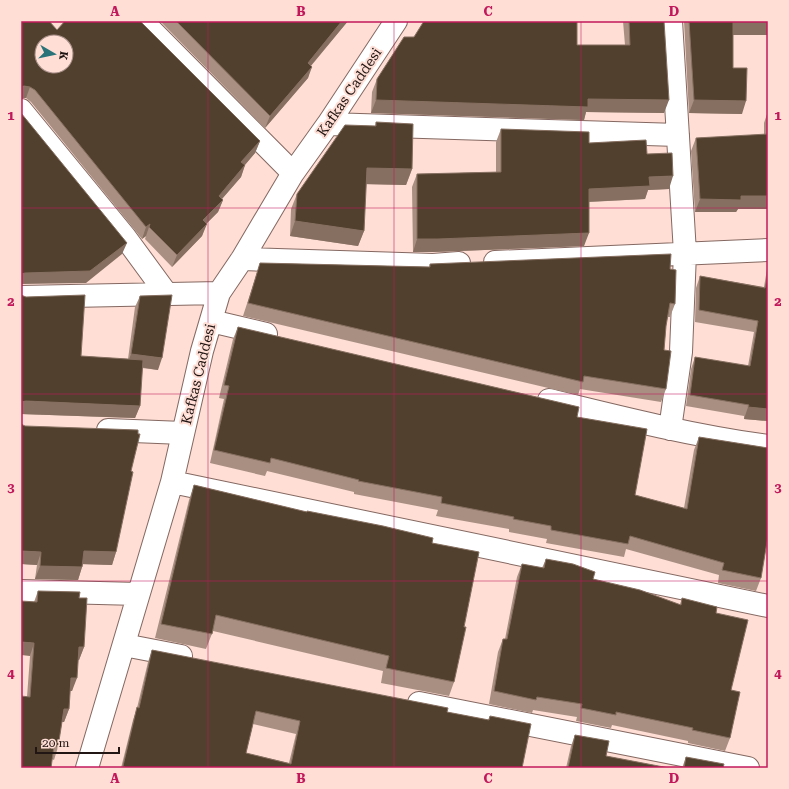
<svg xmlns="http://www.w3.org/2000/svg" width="789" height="789" font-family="'Roboto Serif',serif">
<rect width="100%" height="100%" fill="#feded5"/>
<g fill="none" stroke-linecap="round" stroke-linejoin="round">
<defs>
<path id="minor" d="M142,21L293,173
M21,110L125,237L166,293
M328,124L678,135
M242,259L433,265L459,263
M495,262L768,250
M21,297L219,293
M211,321L266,334
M549,400C622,418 694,436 768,446
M670,429L681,352L685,253L671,21
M108,430L183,433
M172,482L768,606
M21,591L138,594
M124,645L181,656
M419,703L748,768
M87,768L172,482L202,351L219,293L242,259L293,173L328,124L396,21"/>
</defs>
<use href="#minor" stroke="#846861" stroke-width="24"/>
<use href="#minor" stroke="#fff" stroke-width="22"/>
</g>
<path fill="#a88f82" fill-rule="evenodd" d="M160,21H348L311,66L308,78L265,128Z
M623,21H664V113L586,112L584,120L371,113L372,92L377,79L577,45H625Z
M684,21H768V35H733V68L742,114L689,113Z
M57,30L260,141L255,153L245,165L241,177L222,199L223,200L218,212L206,224L202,236L172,267L145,239L146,236L142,239L31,102L26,98H21Z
M768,111V209H738L736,212H695L691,151L696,138L764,135V123Z
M376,122L412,169L406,185L366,184L364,231L358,246L290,236L291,209L297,194L375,126Z
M501,129L589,143L647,154L669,189L648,190L645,199L589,202L584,246L433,252H413L412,187L417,174L496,172V142Z
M260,263L429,267L430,264L670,269L675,304L670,317H667L666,326L664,350L666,389L661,402L580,389L578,395L243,316L256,276Z
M768,263V421L744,419V416L686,406L691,369L695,357L748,366L754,332L695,322L696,288L700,276L764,287Z
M140,296L158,370L142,368L140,406L135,418L21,414L81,356L128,359L135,307Z
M238,327L577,417L635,495L684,508L694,450L699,437L761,578L756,591L718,583L719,575L626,549L624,557L546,543L547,539L509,532V529L436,516L438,510L354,494V492L267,471L265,476L210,463L224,399L219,398L233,339Z
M131,471L116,552L112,565L83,564L82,567L78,580L35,579L37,565L21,564Z
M194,485L432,543L464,627L454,682L449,696L381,683L383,671L213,631L206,649L155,638L189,500Z
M546,559L593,579L680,605L682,598L716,613L731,690L730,738L725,751L688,743V741L612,725L611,728L576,721L577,717L533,710L532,713L489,704L498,652L503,639H505L517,577L522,564L542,568Z
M38,591L79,598L84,647L79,660H78L72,691H70L69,709L64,722H62L58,747L54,760L52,759L27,697L34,602Z
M152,650L447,712L488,720L490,716L522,768H121L133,720L137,708L148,662ZM253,724L296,734L289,763L246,753Z
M575,735L606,756L669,768H566L571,746Z
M686,757L723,768H682Z"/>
<path fill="#866f60" d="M342,21H348L303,75L308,63Z
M733,22H768V35H729Z
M312,67L308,78L265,128L270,116Z
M24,86L30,87L26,98H21V87Z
M588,99L669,100L664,113L586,112L584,120L371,113L376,100Z
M694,100L746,101L742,114L689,113Z
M260,141L255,153L237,174L241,162Z
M245,165L241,177L214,208L219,196Z
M367,168L412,169L406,185L361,184Z
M673,176L669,189L648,190L645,199L584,202L589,189L649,177Z
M741,196H768V209H738L736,212H695L700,199Z
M223,200L218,212L198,232L203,220Z
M295,221L364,231L358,246L290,236Z
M150,224L146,236L142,239L146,227Z
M207,224L202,236L172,267L177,255Z
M589,233L584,246L433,252H413L417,239Z
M127,243L122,254L86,283L21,284V274Z
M131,354L162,358L158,370L127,365Z
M26,401L140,406L135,418L21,414V402Z
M748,407L768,409V421L744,419Z
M21,551L41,552L37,565L21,564Z
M84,551L116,552L112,565L79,564Z
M40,566L82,567L78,580L35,579Z
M21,642L34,643L30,656L21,655Z
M79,647H84L79,660H74Z
M71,678H77L72,691H66Z
M64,709H69L64,722H59Z"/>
<path fill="#52402e" stroke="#866f60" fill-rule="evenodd" d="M21,21H49L57,30L65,21H140L260,141L241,162L245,165L219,196L223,200L203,220L207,224L177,255L149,227L150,224L146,227L35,90L30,87L24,86L21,87ZM42,42H66V66H42Z
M176,21H342L308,63L312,67L270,116Z
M424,21H577V45H630L629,21H664L669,100L588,99V107L376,100L377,79L404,37H414Z
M689,21H768V22H733V68H747L746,101L694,100Z
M21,113L127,243L90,271L25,273L21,274Z
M376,122L413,124L412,169L367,168L364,231L295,221L297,194L345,125L376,126Z
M501,129L589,132V143L646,140L647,154L672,153L673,176L649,177L650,186L589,189V233L438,239H417V174L501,172Z
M768,134V196H741V200L700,199L696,138Z
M671,254L670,269L676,270L675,304L670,303L666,326L664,350L671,351L666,389L584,376L583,382L248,303L260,263L430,267V264Z
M768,274V409L748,407L749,405L690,395L695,357L750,366L758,321L699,310L700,276L765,288Z
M21,295L26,297L85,295L81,356L143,360L140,406L26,401L21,402Z
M172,295L162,358L131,354L140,296Z
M238,327L579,407L577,417L647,429L635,495L687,509L699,437L768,448V536L761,578L722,570L724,563L630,536L628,544L551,530V526L513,519L514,517L441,503L442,497L358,481L359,480L271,458L270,463L214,450L229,386L224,385Z
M21,424L25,426L138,430V434H140L131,471L133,472L116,552L84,551L82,567L40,566L41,552L21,551Z
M194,485L307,512V511L383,526L433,538L432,543L479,552L464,627H466L454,682L386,668L389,656L216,615L212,634L161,624Z
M546,559L573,564L595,572L593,579L640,590L681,605L682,598L717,607L716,613L748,620L731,690L740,692L730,738L692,730L693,728L616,712V715L581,708L582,704L537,697L536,700L494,691L503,639H507L522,564L544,568Z
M38,591L80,592L79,598H87L84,647H79L77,678H71L69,709H64L58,747L54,746L51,768H21V696L30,697L34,643L21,642V601L37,602Z
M152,650L448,708L447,712L489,720L490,716L531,724L522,768H125V767L123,766L137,707L139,708ZM256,711L300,721L291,764L246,753Z
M575,735L609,741L606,756L669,768H568Z
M686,757L724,764L723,768H684Z"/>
<path fill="none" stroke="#c2185b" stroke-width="1" stroke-opacity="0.55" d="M208,21V768M394,21V768M581,21V768M21,208H768M21,394H768M21,581H768"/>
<g text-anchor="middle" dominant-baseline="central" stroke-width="4" stroke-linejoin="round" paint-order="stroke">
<g font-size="14" fill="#211613" stroke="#feded5">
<text transform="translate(349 92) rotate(-56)">Kafkas Caddesi</text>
<text transform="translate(198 374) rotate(-76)">Kafkas Caddesi</text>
</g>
</g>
<rect width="789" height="789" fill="none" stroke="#feded5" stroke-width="44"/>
<g transform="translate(54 54) rotate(99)"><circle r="19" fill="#feded5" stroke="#a68e87"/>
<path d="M0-3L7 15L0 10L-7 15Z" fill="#2a7479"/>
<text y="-6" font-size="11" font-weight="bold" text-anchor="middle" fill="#211613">K</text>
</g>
<path d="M36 747v6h83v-6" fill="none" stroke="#211613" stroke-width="2"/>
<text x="42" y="747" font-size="12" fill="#211613" stroke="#feded5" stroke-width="3" paint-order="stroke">20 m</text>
<rect x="22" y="22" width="745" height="745" fill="none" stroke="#c2185b" stroke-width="1.5"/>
<g font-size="13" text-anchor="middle" font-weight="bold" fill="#c2185b">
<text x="115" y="16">A</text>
<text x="301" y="16">B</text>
<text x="488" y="16">C</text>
<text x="674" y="16">D</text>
<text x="11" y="120">1</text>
<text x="778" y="120">1</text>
<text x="11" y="306">2</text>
<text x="778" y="306">2</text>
<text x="11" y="492">3</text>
<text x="778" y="492">3</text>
<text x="11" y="678">4</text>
<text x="778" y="678">4</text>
<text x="115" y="783">A</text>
<text x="301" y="783">B</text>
<text x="488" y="783">C</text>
<text x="674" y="783">D</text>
</g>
</svg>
